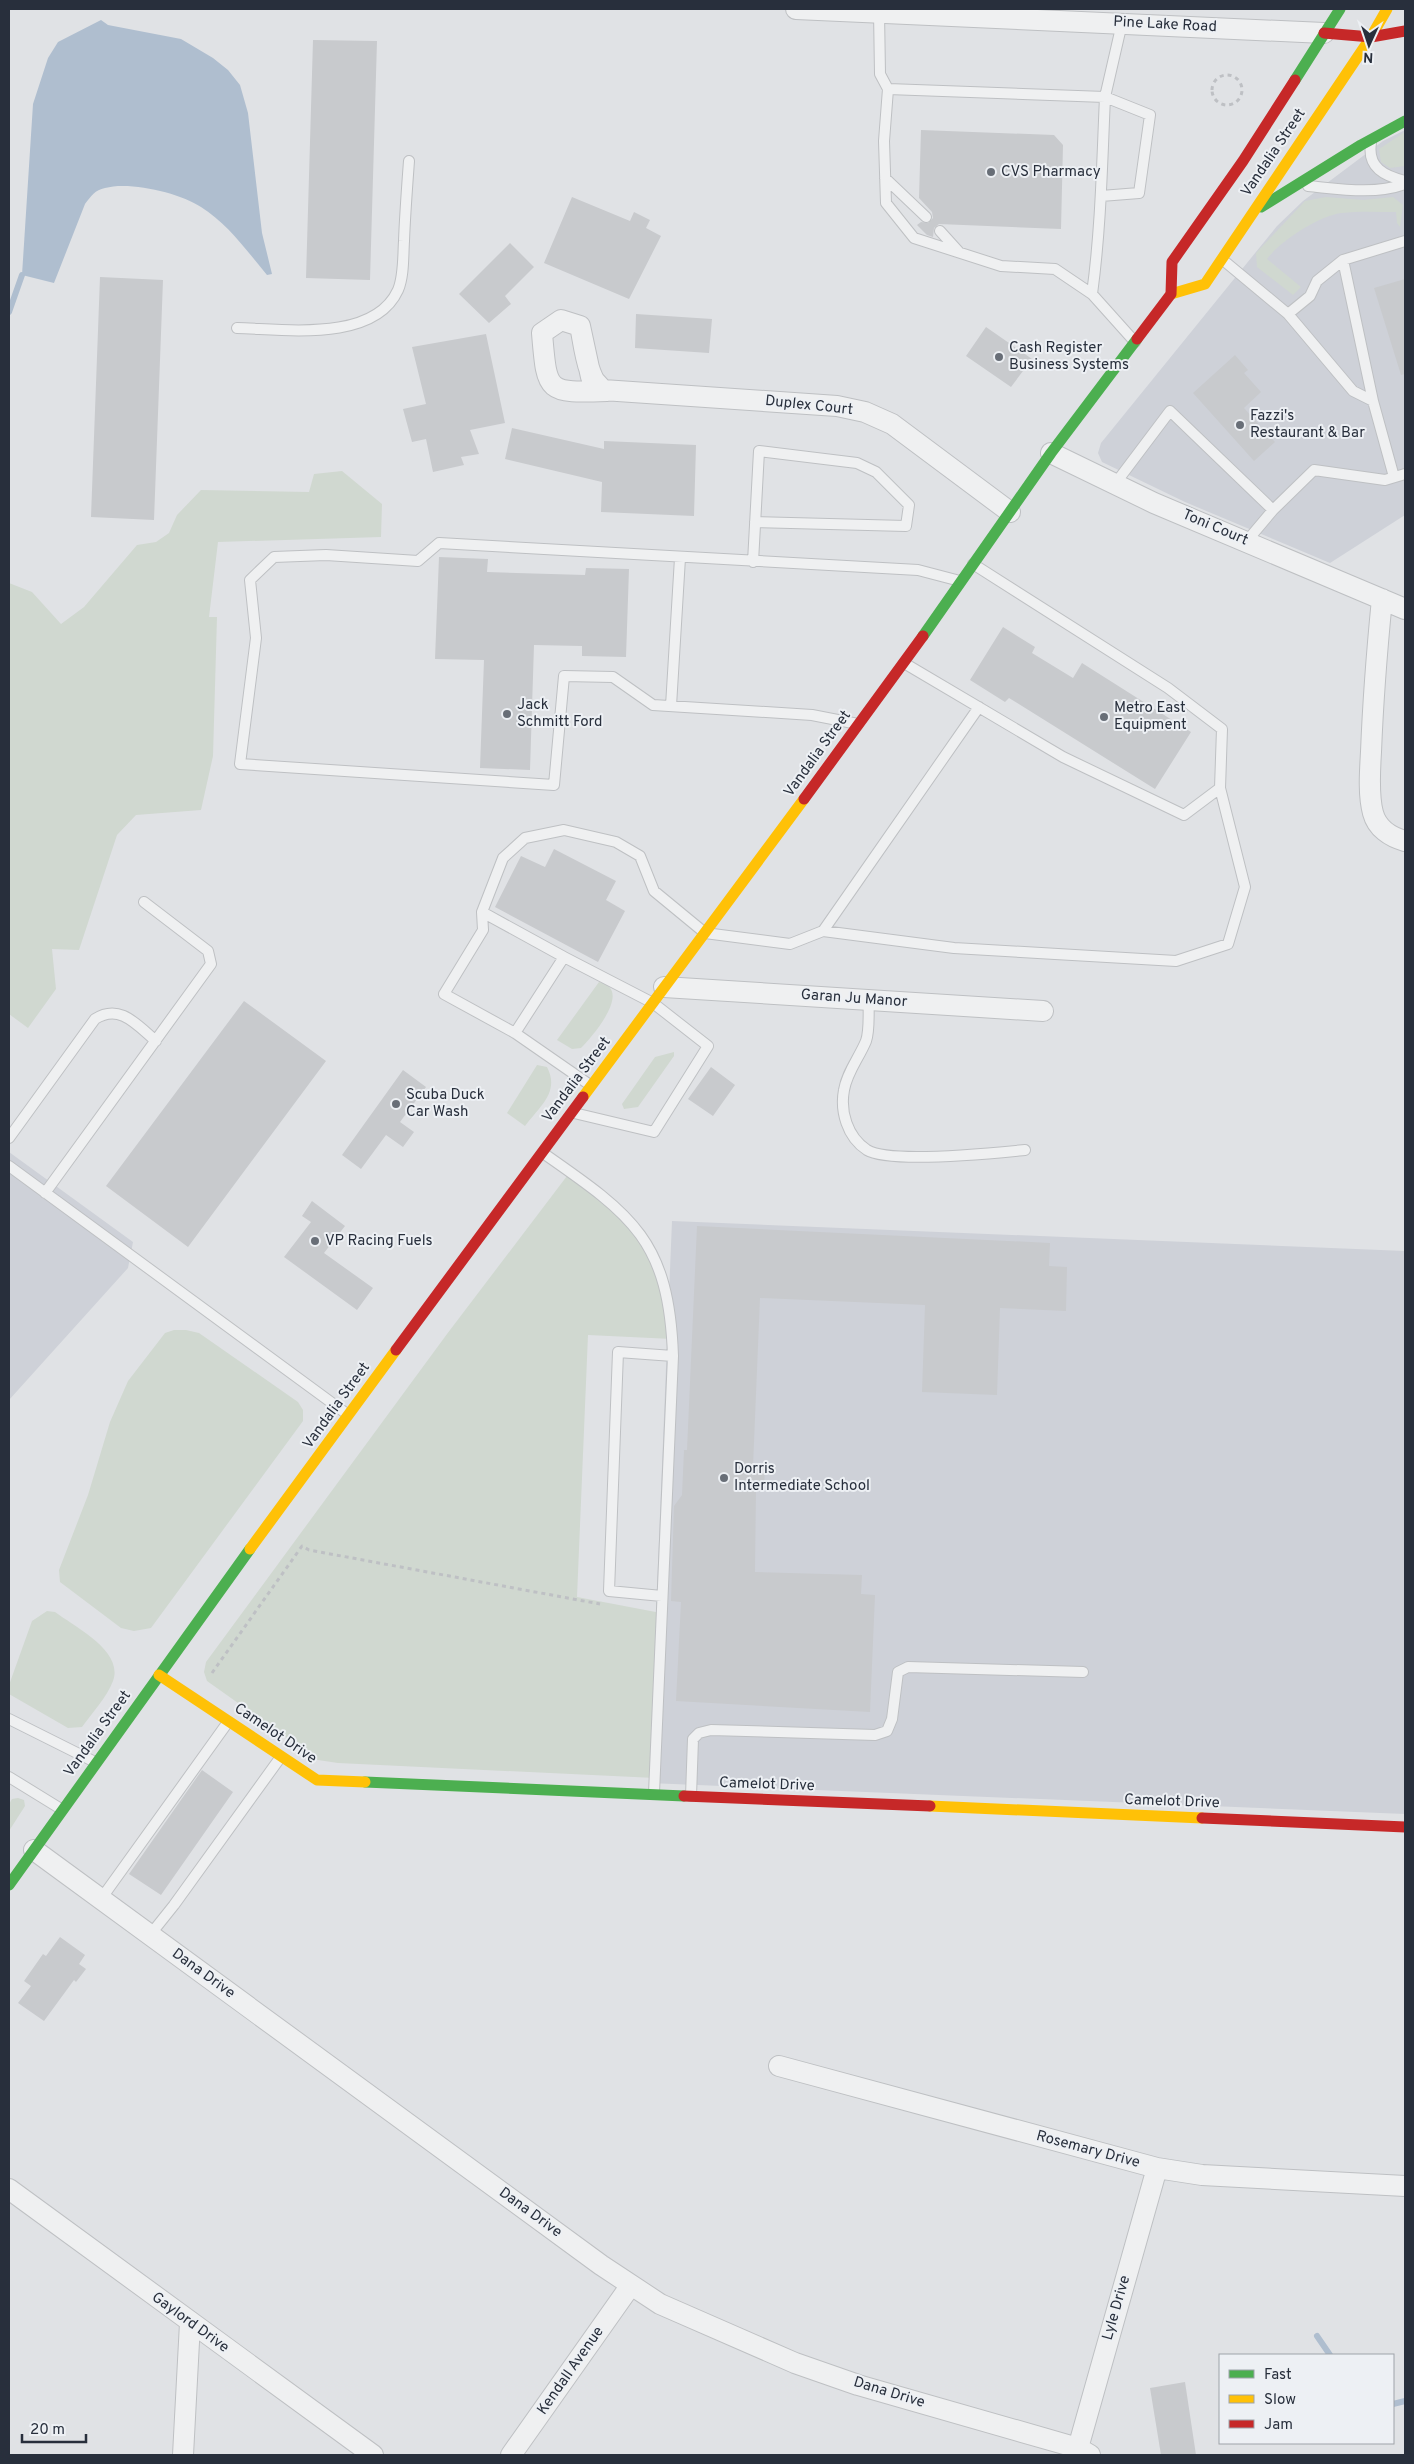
<svg xmlns="http://www.w3.org/2000/svg" width="1414" height="2464" font-family="Overpass,sans-serif">
<rect width="100%" height="100%" fill="#e0e2e5"/>
<path fill="#ced1d8" d="M1405,130V515L1330,563L1185,502L1102,462L1098,453L1101,443L1277,226L1303,201L1383,141Z
M9,1152L133,1242L128,1268L9,1400Z
M672,1221L1405,1251V1814L649,1783Z"/>
<path fill="#d0d8d0" d="M1405,132V166L1390,168L1381,162L1379,149Z
M1326,197L1363,200L1393,197L1403,205L1400,227L1397,223L1396,212C1378,212 1359,211 1341,213C1319,216 1280,241 1267,259L1301,287L1293,295L1257,267L1256,253L1305,201Z
M342,471L382,504L381,537L218,542L209,617H217L213,756L201,810L136,815L117,835L79,950L52,949L56,989L28,1028L9,1014V583L32,592L61,624L84,607L137,545L156,542L169,533L177,515L201,490L309,492L314,474Z
M599,982C634,989 592,1037 581,1048L572,1049L557,1040Z
M674,1052V1056L638,1107L624,1109L622,1104L655,1057Z
M537,1065L547,1067C560,1092 540,1106 525,1126L507,1113Z
M570,1172L593,1188L651,1248L672,1339L588,1335L577,1597L661,1613L655,1778L338,1763L318,1760L207,1681L204,1672L206,1662L447,1334Z
M174,1330H186L199,1333L298,1402L303,1410V1421L151,1628L134,1631L121,1628L60,1582L59,1570L88,1495L110,1422L128,1381L165,1333Z
M47,1611L55,1612C75,1627 124,1651 113,1681C107,1697 92,1713 82,1727L68,1728L9,1694V1685L32,1621Z
M18,1798L24,1800L25,1806L9,1831V1804L12,1799Z"/>
<path fill="#afbecf" d="M101,20L108,25L181,39L213,58L228,70L240,85L248,113L262,233L272,274L267,275C247,251 228,224 201,207C180,193 130,181 105,188C95,190 91,196 85,204L54,283L22,275L33,104L48,58L58,42Z"/>
<g fill="none" stroke-linecap="round" stroke-linejoin="round">
<path stroke="#afbecf" stroke-width="6" d="M9,312L22,275
M1317,2336L1330,2355
M1393,2404L1405,2401"/>
</g>
<path fill="#c8cacd" d="M313,40L377,41L370,280L306,278Z
M921,130L1054,135L1063,145L1061,229L939,224L934,228L933,237L927,235L917,225L921,222L928,223L933,218L932,212L919,198Z
M572,197L630,221L634,212L650,220L646,228L661,236L629,299L544,263Z
M510,243L534,267L505,296L511,304L489,323L459,294Z
M100,277L163,280L154,520L91,517Z
M1405,279V374L1401,375L1374,288Z
M636,314L712,319L709,353L635,348Z
M986,327L1032,359L1011,387L966,356Z
M486,334L505,423L470,430L479,454L461,457L464,465L433,472L426,439L412,442L403,409L426,404L412,347Z
M1235,355L1248,370L1244,373L1261,392L1244,408L1275,442L1254,461L1193,393Z
M512,428L604,449V441L696,445L694,516L601,512L602,482L505,459Z
M439,557L488,559L487,572L585,575L586,568L629,569L626,657L582,656V646L534,645L530,770L480,768L484,660L435,659Z
M1003,627L1035,647L1032,653L1073,678L1082,663L1191,732L1155,789L1009,698L1005,702L970,680Z
M554,849L616,881L606,900L625,911L598,962L495,907L521,856L545,867Z
M244,1001L326,1061L188,1247L106,1186Z
M711,1067L735,1085L713,1116L688,1099Z
M403,1070L426,1087L400,1122L414,1132L403,1147L386,1135L361,1169L342,1155Z
M312,1201L345,1226L324,1253L373,1288L357,1310L284,1257L311,1222L302,1216Z
M697,1226L1050,1243L1049,1266L1067,1267L1066,1311L1000,1308L997,1395L922,1392L925,1305L760,1298L753,1466H765L764,1491L756,1490L755,1572L862,1575L861,1594L875,1595L870,1712L676,1701L681,1602L671,1601L674,1506L682,1495L684,1450H687Z
M202,1770L233,1792L161,1895L129,1874Z
M60,1937L85,1955L79,1964L86,1969L76,1982L74,1980L44,2021L18,2003L31,1986L24,1981L43,1954L46,1956Z
M1185,2382L1196,2455H1161L1150,2388Z"/>
<g fill="none" stroke-linecap="round" stroke-linejoin="round">
<defs>
<path id="lane" d="M879,12L880,74L888,89L1105,97L1122,23
M888,89L884,141L886,203L914,238L1001,266L1055,269L1092,294
M1371,143C1367,168 1385,176 1405,181
M885,178L926,217
M1308,186C1340,189 1374,195 1405,184
M1101,196L1139,193L1150,115L1105,97C1102,163 1101,228 1092,294L1135,342
M940,231L959,252
M1223,260L1288,314L1353,391L1373,401L1394,477
M1343,260L1373,401
M1288,314L1310,296L1317,281L1343,260L1405,241
M237,328C283,329 374,343 398,290C404,276 403,256 404,241C405,214 407,188 409,161
M1115,484L1170,411L1273,510L1246,542
M1273,510L1314,470L1385,480L1405,474
M753,562L759,451L857,463L876,472L909,505L906,526L755,522
M904,663L1063,757L1184,815L1220,788L1222,729L1168,688L973,564
M671,706L680,558
M858,724L812,715L653,705L613,677L564,676L554,785L240,764L256,638L250,580L274,557L326,555L418,561L439,543L918,570L960,581
M482,912L564,957
M823,931L954,948L1176,961L1228,944L1245,887L1220,788
M869,1000C868,1012 870,1030 866,1041C859,1058 847,1072 844,1090C840,1111 847,1137 867,1150C890,1164 995,1153 1025,1150
M515,1033L564,957L653,1003L708,1046L654,1132L574,1113
M590,1085L515,1033L444,994L483,930L482,912L503,858L525,838L564,830L616,842L640,856L654,891L705,933L790,944L823,931L979,707
M9,1138L95,1019C120,1003 137,1025 156,1041
M543,1153C632,1215 669,1240 673,1356L654,1793
M9,1166L347,1414
M45,1193L211,964L208,951L144,902
M662,1596L609,1591L618,1352L673,1356
M9,1719L95,1762
M9,1777L61,1809
M691,1796L693,1739L699,1733L711,1730L875,1735L887,1731L892,1719L898,1672L908,1667L1083,1672
M101,1899L228,1722
M150,1935L174,1905L280,1758"/>
<path id="street" d="M796,9L1324,33
M561,320L580,326C584,343 587,387 607,391C546,393 547,393 542,333Z
M580,326L591,377L603,390L837,406L865,412L892,424L1010,512
M1051,453L1154,503L1405,609
M1382,599C1377,650 1373,700 1371,752C1370,770 1368,795 1373,813C1377,828 1390,837 1405,841
M664,987L1043,1011
M34,1850L601,2265L660,2304L795,2363L858,2385L1078,2448L1090,2455
M779,2066L1157,2168L1202,2175L1405,2186
M9,2189L373,2455
M1078,2448L1157,2168
M183,2455L190,2323
M511,2455L631,2285"/>
</defs>
<use href="#lane" stroke="#bec0c3" stroke-width="12"/>
<use href="#street" stroke="#bec0c3" stroke-width="22"/>
<path stroke="#bec0c4" stroke-width="3" stroke-dasharray="4 4" stroke-linecap="butt" d="M1212 90a15 15 0 1 1 30 0a15 15 0 1 1-30 0Z
M212,1673L302,1546L309,1550L600,1604"/>
<use href="#lane" stroke="#eff0f1" stroke-width="10"/>
<use href="#street" stroke="#eff0f1" stroke-width="20"/>
<path stroke="#4caf50" stroke-width="11" d="M1295,80L1340,9
M1261,207L1361,145L1405,121
M923,636L1051,453L1137,339
M365,1782L684,1796
M9,1885L250,1549"/>
<path stroke="#ffc107" stroke-width="11" d="M1171,294L1205,284L1371,37L1387,9
M583,1097L804,799
M250,1549L396,1350
M159,1675L317,1780L365,1782
M930,1806L1202,1818"/>
<path stroke="#c62828" stroke-width="11" d="M1324,33L1371,37L1405,31
M1137,339L1171,294L1172,262L1243,161L1295,80
M804,799L923,636
M396,1350L583,1097
M684,1796L930,1806
M1202,1818L1405,1827"/>
</g>
<g fill="#686e77" stroke="#edf0f4" stroke-width="2">
<circle cx="991" cy="172" r="5"/>
<circle cx="999" cy="357" r="5"/>
<circle cx="1240" cy="425" r="5"/>
<circle cx="507" cy="714" r="5"/>
<circle cx="1104" cy="717" r="5"/>
<circle cx="396" cy="1104" r="5"/>
<circle cx="315" cy="1241" r="5"/>
<circle cx="724" cy="1478" r="5"/>
</g>
<g text-anchor="middle" dominant-baseline="central" stroke-width="4" stroke-linejoin="round" paint-order="stroke">
<g font-size="15" fill="#282f3c" stroke="#edf0f4">
<text transform="translate(1165 25) rotate(3)">Pine Lake Road</text>
<text transform="translate(1274 153) rotate(-56)">Vandalia Street</text>
<text transform="translate(809 406) rotate(6)">Duplex Court</text>
<text transform="translate(1215 528) rotate(23)">Toni Court</text>
<text transform="translate(818 754) rotate(-54)">Vandalia Street</text>
<text transform="translate(854 999) rotate(4)">Garan Ju Manor</text>
<text transform="translate(577 1080) rotate(-53)">Vandalia Street</text>
<text transform="translate(337 1406) rotate(-54)">Vandalia Street</text>
<text transform="translate(98 1734) rotate(-54)">Vandalia Street</text>
<text transform="translate(275 1734) rotate(34)">Camelot Drive</text>
<text transform="translate(767 1785) rotate(2)">Camelot Drive</text>
<text transform="translate(1172 1802) rotate(2)">Camelot Drive</text>
<text transform="translate(203 1974) rotate(36)">Dana Drive</text>
<text transform="translate(1088 2150) rotate(15)">Rosemary Drive</text>
<text transform="translate(530 2213) rotate(36)">Dana Drive</text>
<text transform="translate(1117 2308) rotate(-74)">Lyle Drive</text>
<text transform="translate(190 2323) rotate(36)">Gaylord Drive</text>
<text transform="translate(571 2371) rotate(-55)">Kendall Avenue</text>
<text transform="translate(889 2393) rotate(17)">Dana Drive</text>
</g>
<g font-size="15" fill="#282f3c" stroke="#edf0f4" text-anchor="start">
<text x="1001" y="172">CVS Pharmacy</text>
<text x="1009" y="348">Cash Register<tspan x="1009" dy="17">Business Systems</tspan></text>
<text x="1250" y="416">Fazzi's<tspan x="1250" dy="17">Restaurant &amp; Bar</tspan></text>
<text x="517" y="705">Jack<tspan x="517" dy="17">Schmitt Ford</tspan></text>
<text x="1114" y="708">Metro East<tspan x="1114" dy="17">Equipment</tspan></text>
<text x="406" y="1095">Scuba Duck<tspan x="406" dy="17">Car Wash</tspan></text>
<text x="325" y="1241">VP Racing Fuels</text>
<text x="734" y="1469">Dorris<tspan x="734" dy="17">Intermediate School</tspan></text>
</g>
</g>
<rect width="1414" height="2464" fill="none" stroke="#282f3c" stroke-width="20"/>
<rect x="1219" y="2354" width="175" height="90" fill="#edf0f4" stroke="#9ea3aa"/>
<rect x="1229" y="2370" width="25" height="8" fill="#4caf50" stroke="#9ea3aa"/>
<text x="1264" y="2379" font-size="15" fill="#282f3c">Fast</text>
<rect x="1229" y="2395" width="25" height="8" fill="#ffc107" stroke="#9ea3aa"/>
<text x="1264" y="2404" font-size="15" fill="#282f3c">Slow</text>
<rect x="1229" y="2420" width="25" height="8" fill="#c62828" stroke="#9ea3aa"/>
<text x="1264" y="2429" font-size="15" fill="#282f3c">Jam</text>
<g transform="translate(1369 45) rotate(183)" stroke="#edf0f4" stroke-width="4" paint-order="stroke">
<path d="M0-4L9 19L0 12L-9 19Z" fill="#282f3c"/>
<text y="-8" font-size="14" font-weight="bold" text-anchor="middle" fill="#282f3c">N</text>
</g>
<path d="M22 2434v8h64v-8" fill="none" stroke="#282f3c" stroke-width="2.5"/>
<text x="30" y="2434" font-size="15" fill="#282f3c" stroke="#edf0f4" stroke-width="4" paint-order="stroke">20 m</text>
</svg>
